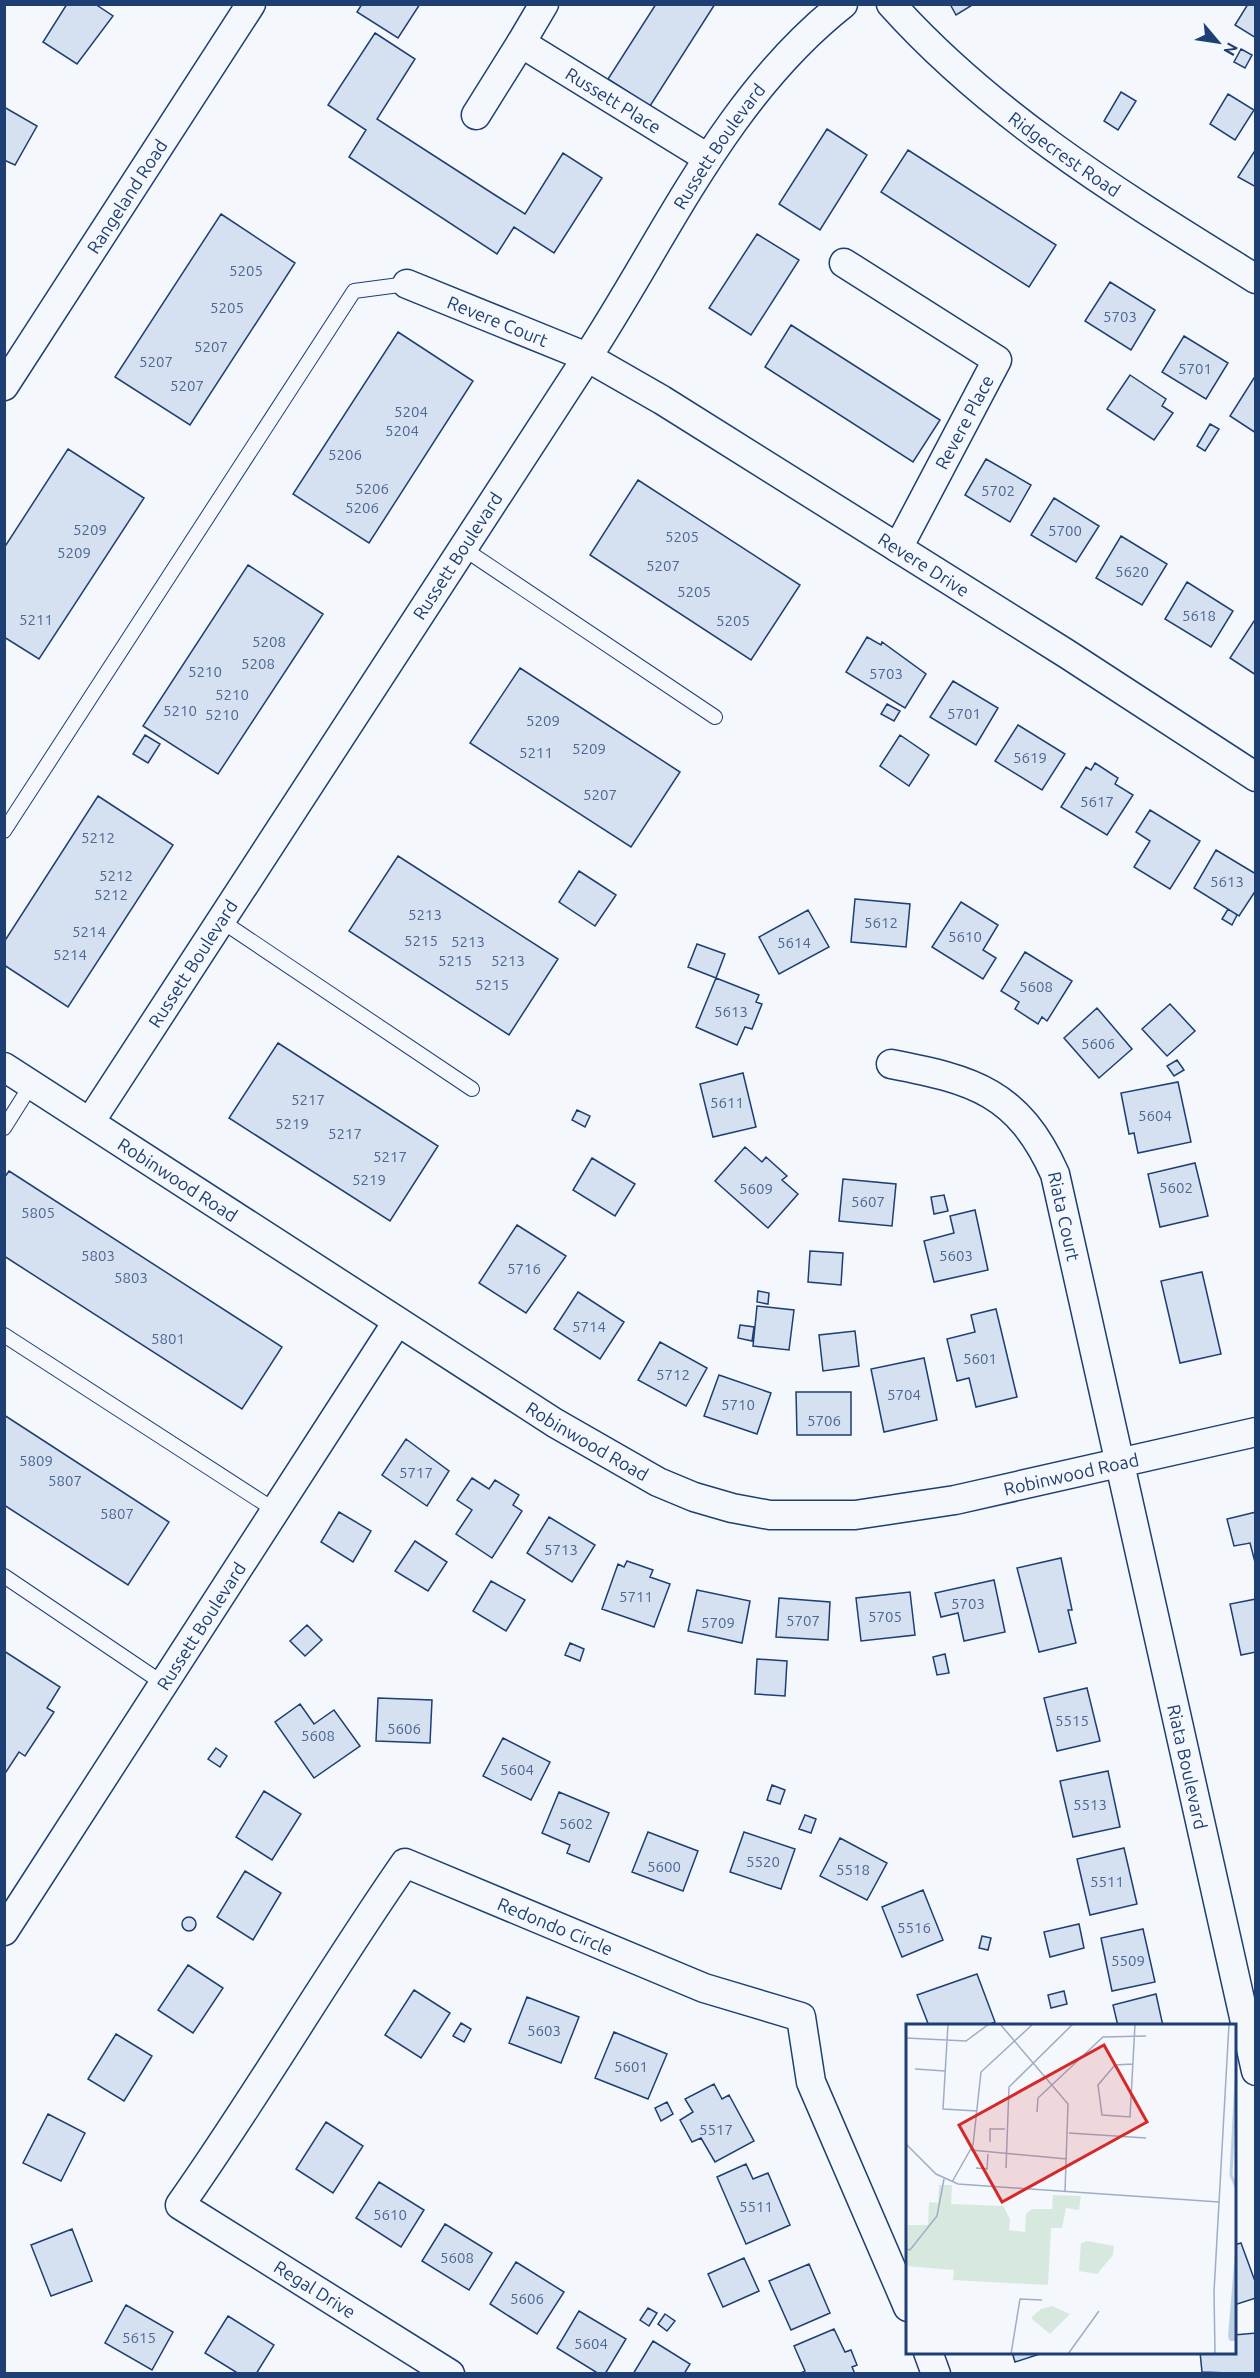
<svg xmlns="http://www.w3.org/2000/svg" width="1260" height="2378" font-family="Ubuntu,sans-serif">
<rect width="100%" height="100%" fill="#f4f7fb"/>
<path fill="#d5e0f0" stroke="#1d3f73" stroke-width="1.5" d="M67,4H95L113,16L77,64L43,42Z
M362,4H420L398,38L357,12Z
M656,4H715L650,106L608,79Z
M950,4H974L956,15Z
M1248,4H1256V38L1235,25Z
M375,33L415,59L377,119L495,195L525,214L563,153L602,178L554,253L514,227L497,254L349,157L366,130L328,105Z
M1241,49L1252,55L1245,68L1234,62Z
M1121,92L1136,101L1118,130L1104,121Z
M1228,94L1254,110L1235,140L1210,124Z
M4,107L37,126L15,165L4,160Z
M827,129L867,155L820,230L779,204Z
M1256,149V187L1238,177Z
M908,150L1056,245L1029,287L881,192Z
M221,214L295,263L190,425L115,377Z
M757,234L799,260L751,335L709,308Z
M1110,282L1155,310L1131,350L1085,321Z
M791,325L940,420L913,462L765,367Z
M398,332L473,381L369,543L293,494Z
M1184,336L1228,363L1206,399L1162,372Z
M1130,375L1166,399L1162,406L1173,413L1154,440L1107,409Z
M1254,378L1256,379V433L1230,416Z
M1210,424L1219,429L1205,451L1197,446Z
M68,449L144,498L39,659L4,637V548Z
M986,459L1031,485L1010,522L965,495Z
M638,480L800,585L751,660L590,555Z
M1054,498L1099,526L1076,562L1031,535Z
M1121,536L1167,564L1142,605L1096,578Z
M248,565L323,614L218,774L143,726Z
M1187,582L1233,611L1211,647L1165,619Z
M1256,618V675L1230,658Z
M867,637L881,645L882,642L926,674L905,708L846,672Z
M520,668L680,772L631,847L470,743Z
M953,681L998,708L976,745L930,717Z
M887,704L900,711L894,721L881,714Z
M1018,725L1065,754L1042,790L995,761Z
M145,735L160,744L148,763L133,754Z
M900,735L929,755L909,786L880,766Z
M1095,763L1118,778L1115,784L1133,795L1107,835L1061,807L1086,767L1091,770Z
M98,796L173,845L68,1007L4,965V942Z
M1150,810L1200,841L1170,889L1134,867L1150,841L1136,832Z
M1216,850L1256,874V890L1239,916L1194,888Z
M398,856L558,959L509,1035L349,931Z
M579,871L616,895L595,926L559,902Z
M855,899L910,904L906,947L851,942Z
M961,902L998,925L983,950L996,958L983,979L932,947Z
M1228,909L1237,915L1232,925L1222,919Z
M808,910L829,947L779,974L759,937Z
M697,944L725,954L716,978L688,967Z
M1025,952L1072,981L1047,1021L1042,1017L1038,1024L1015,1009L1019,1002L1001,991Z
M716,978L759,995L756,1002L762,1004L752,1029L745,1027L737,1045L696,1027Z
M1170,1004L1195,1031L1167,1056L1142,1029Z
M1097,1008L1132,1049L1099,1078L1064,1038Z
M278,1043L438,1146L390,1221L229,1118Z
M1177,1060L1184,1070L1174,1076L1167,1066Z
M743,1073L756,1127L713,1137L700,1084Z
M1178,1082L1191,1142L1138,1153L1134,1133L1129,1134L1121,1093Z
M577,1110L590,1116L585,1127L572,1120Z
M745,1147L762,1162L766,1157L787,1176L782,1180L798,1194L768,1228L715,1181Z
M592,1158L635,1184L615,1216L573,1190Z
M1195,1163L1208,1216L1160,1227L1148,1174Z
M9,1171L282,1347L242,1409L4,1256V1178Z
M843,1179L896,1184L892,1226L839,1221Z
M944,1195L948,1211L934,1214L931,1197Z
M975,1210L988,1270L934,1282L924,1241L954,1233L950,1216Z
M517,1225L566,1256L526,1313L479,1283Z
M810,1251L843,1253L841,1285L808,1282Z
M1202,1272L1221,1354L1180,1363L1161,1281Z
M758,1291L769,1293L768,1304L757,1302Z
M578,1292L624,1322L600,1359L554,1329Z
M757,1306L794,1310L789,1350L753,1346Z
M996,1309L1017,1397L976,1407L969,1378L957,1381L947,1339L975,1332L971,1315Z
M740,1325L754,1327L752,1341L738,1338Z
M855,1331L859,1366L823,1371L819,1335Z
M660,1342L707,1368L686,1406L638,1380Z
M924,1358L937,1420L884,1432L871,1369Z
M719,1375L771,1393L757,1434L704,1416Z
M796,1392H851V1435H797Z
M4,1415L169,1522L128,1585L4,1505Z
M406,1439L449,1471L427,1506L382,1475Z
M472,1478L489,1489L495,1480L519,1495L513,1505L522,1511L492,1558L456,1534L472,1510L457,1500Z
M339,1512L371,1531L353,1562L321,1542Z
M1256,1512V1566L1250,1543L1234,1546L1227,1519Z
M549,1517L595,1545L572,1582L527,1553Z
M415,1541L447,1562L428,1591L395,1571Z
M1061,1558L1072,1610H1068L1076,1643L1039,1652L1017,1568Z
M627,1561L653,1570L650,1577L670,1584L654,1627L602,1609L618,1564L624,1567Z
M994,1580L1005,1632L964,1641L958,1613L941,1617L935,1593Z
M491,1581L525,1600L506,1631L473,1611Z
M697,1590L750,1601L742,1643L688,1631Z
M910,1592L915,1635L861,1641L856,1598Z
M779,1598L830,1602L828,1640L776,1637Z
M1256,1599V1652L1241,1655L1230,1604Z
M307,1625L322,1640L305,1656L290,1641Z
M570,1643L584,1649L580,1661L565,1655Z
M4,1651L60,1687L47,1708L54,1712L25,1756L19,1752L4,1775Z
M945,1654L949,1673L937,1675L933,1657Z
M757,1659L787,1661L785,1696L755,1694Z
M1087,1688L1100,1741L1057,1751L1044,1698Z
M378,1698L432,1700L430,1743L376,1741Z
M300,1704L314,1724L334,1710L360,1746L314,1778L275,1722Z
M503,1738L550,1762L531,1800L483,1776Z
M216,1748L227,1756L220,1767L208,1759Z
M1108,1771L1120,1827L1073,1837L1060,1781Z
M772,1785L785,1790L780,1804L767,1800Z
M264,1791L301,1814L272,1860L236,1837Z
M559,1792L609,1813L589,1862L567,1853L570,1845L542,1833Z
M805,1815L816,1819L811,1833L799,1829Z
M648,1832L698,1851L683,1891L632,1872Z
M744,1832L795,1849L781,1889L730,1872Z
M840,1838L887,1863L867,1900L820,1876Z
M1124,1848L1137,1904L1090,1915L1077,1859Z
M245,1871L281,1893L253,1940L217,1917Z
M923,1890L943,1940L902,1957L882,1907Z
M182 1924a7 7 0 1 1 14 0a7 7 0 1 1-14 0Z
M1079,1924L1084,1948L1050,1957L1044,1932Z
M1143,1929L1155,1982L1112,1991L1101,1938Z
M982,1936L991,1938L988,1950L979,1948Z
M188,1965L223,1988L193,2033L158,2010Z
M977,1974L995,2022L985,2026H929L917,1995Z
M414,1990L450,2013L421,2058L385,2035Z
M1064,1991L1067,2004L1051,2008L1048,1995Z
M1156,1994L1163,2026H1118L1113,2005Z
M527,1997L579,2017L561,2063L509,2043Z
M461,2023L471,2029L464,2042L453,2036Z
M614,2032L667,2054L648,2099L595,2078Z
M116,2034L152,2056L124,2101L88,2079Z
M714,2084L722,2099L729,2095L754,2141L715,2162L701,2138L692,2142L680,2120L693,2112L685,2099Z
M667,2102L673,2114L661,2121L655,2108Z
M48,2114L85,2133L61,2181L23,2163Z
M326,2122L363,2146L333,2193L296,2169Z
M746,2164L753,2179L768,2173L790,2225L746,2244L717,2177Z
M379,2182L424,2210L401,2247L356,2218Z
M445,2224L492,2253L469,2290L422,2261Z
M72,2229L92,2281L51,2296L31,2245Z
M1241,2243L1256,2284V2298L1234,2305V2245Z
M744,2258L759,2291L723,2307L708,2274Z
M516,2262L564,2292L537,2334L490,2304Z
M809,2264L830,2313L791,2330L769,2281Z
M126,2305L173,2332L152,2370L105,2343Z
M648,2308L657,2313L649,2326L640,2320Z
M579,2311L626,2339L605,2374H599L557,2348Z
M665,2314L675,2321L667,2331L658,2324Z
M228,2316L274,2345L256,2374H239L205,2353Z
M834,2329L845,2352L851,2350L857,2365L852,2367L855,2374H799L805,2371L794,2346Z
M1256,2333V2374L1202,2372L1200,2352H1234V2335Z
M653,2341L690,2364L684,2374H633Z
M1012,2352H1046L1015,2362Z"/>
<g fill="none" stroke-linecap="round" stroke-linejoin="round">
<defs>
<path id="lane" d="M461,547L715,717
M4,831L354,291L407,284
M220,920L472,1089
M4,1128L31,1085
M4,1335L276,1511
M4,1576L164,1684"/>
<g id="street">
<path id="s1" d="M544,4L521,43L706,157"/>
<path id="s2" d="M891,4C994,119 1126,198 1256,279"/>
<path d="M476,115L521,43"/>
<path d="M844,263L997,360L898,548"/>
<path id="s3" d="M407,284L587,357L662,400L1067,654L1256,777"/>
<path id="s4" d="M4,386L251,4"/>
<path id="s5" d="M891,1064C974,1080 1018,1092 1055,1174L1256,2071"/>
<path id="s6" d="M4,1067L555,1423L658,1482L694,1497L732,1508L770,1515H855L955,1500L1256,1432"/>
<path id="s7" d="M90,1122C254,868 419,613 586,359C666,237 725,97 843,4"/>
<path id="s8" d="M4,1931L397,1322"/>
<path d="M928,2352L936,2374"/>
<path id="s9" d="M450,2374L180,2205C259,2093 327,1975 405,1863L704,1988L801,2017L811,2082L908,2307"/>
</g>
</defs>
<use href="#lane" stroke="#1d3f73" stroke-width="16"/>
<use href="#street" stroke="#1d3f73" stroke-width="31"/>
<use href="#lane" stroke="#f4f7fb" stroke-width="14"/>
<use href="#street" stroke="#f4f7fb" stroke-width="28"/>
</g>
<g text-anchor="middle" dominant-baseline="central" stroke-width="4.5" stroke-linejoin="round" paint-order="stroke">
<g font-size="15" fill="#4b6792">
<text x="246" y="270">5205</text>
<text x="227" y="307">5205</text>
<text x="1120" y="316">5703</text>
<text x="211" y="346">5207</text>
<text x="156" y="361">5207</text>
<text x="1195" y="368">5701</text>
<text x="187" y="385">5207</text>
<text x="411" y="411">5204</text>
<text x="402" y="430">5204</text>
<text x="345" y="454">5206</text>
<text x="372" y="488">5206</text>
<text x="998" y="490">5702</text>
<text x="362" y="507">5206</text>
<text x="90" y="529">5209</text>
<text x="1065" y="530">5700</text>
<text x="682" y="536">5205</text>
<text x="74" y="552">5209</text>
<text x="663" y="565">5207</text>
<text x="1132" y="571">5620</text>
<text x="694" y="591">5205</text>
<text x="1199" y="615">5618</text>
<text x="36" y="619">5211</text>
<text x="733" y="620">5205</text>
<text x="269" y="641">5208</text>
<text x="258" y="663">5208</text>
<text x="205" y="671">5210</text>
<text x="886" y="673">5703</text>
<text x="232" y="694">5210</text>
<text x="180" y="710">5210</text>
<text x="964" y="713">5701</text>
<text x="222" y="714">5210</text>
<text x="543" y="720">5209</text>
<text x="589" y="748">5209</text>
<text x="536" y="752">5211</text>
<text x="1030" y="757">5619</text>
<text x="600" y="794">5207</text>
<text x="1097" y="801">5617</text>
<text x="98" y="837">5212</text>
<text x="116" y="875">5212</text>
<text x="1227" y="881">5613</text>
<text x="111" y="894">5212</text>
<text x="425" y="914">5213</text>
<text x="881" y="922">5612</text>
<text x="89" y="931">5214</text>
<text x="965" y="936">5610</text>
<text x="421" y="940">5215</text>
<text x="468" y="941">5213</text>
<text x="794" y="942">5614</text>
<text x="70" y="954">5214</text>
<text x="455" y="960">5215</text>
<text x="508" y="960">5213</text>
<text x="492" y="984">5215</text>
<text x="1036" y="986">5608</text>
<text x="731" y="1011">5613</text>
<text x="1098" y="1043">5606</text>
<text x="308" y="1099">5217</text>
<text x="727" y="1102">5611</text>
<text x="1155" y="1115">5604</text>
<text x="292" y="1123">5219</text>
<text x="345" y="1133">5217</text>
<text x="390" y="1156">5217</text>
<text x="369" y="1179">5219</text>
<text x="1176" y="1187">5602</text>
<text x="756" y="1188">5609</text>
<text x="868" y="1201">5607</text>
<text x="38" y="1212">5805</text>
<text x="98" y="1255">5803</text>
<text x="956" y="1255">5603</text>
<text x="524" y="1268">5716</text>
<text x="131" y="1277">5803</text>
<text x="589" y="1326">5714</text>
<text x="168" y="1338">5801</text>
<text x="980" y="1358">5601</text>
<text x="673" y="1374">5712</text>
<text x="904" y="1394">5704</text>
<text x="738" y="1404">5710</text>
<text x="824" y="1420">5706</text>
<text x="36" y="1460">5809</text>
<text x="416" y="1472">5717</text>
<text x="65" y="1480">5807</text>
<text x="117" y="1513">5807</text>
<text x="561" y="1549">5713</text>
<text x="636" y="1596">5711</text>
<text x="968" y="1603">5703</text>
<text x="885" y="1616">5705</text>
<text x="803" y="1620">5707</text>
<text x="718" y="1622">5709</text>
<text x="1072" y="1720">5515</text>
<text x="404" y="1728">5606</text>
<text x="318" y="1735">5608</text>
<text x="517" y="1769">5604</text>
<text x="1090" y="1804">5513</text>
<text x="576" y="1823">5602</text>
<text x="763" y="1861">5520</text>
<text x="664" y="1866">5600</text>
<text x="853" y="1869">5518</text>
<text x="1107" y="1881">5511</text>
<text x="914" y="1927">5516</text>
<text x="1128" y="1960">5509</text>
<text x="544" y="2030">5603</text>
<text x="631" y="2066">5601</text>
<text x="716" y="2129">5517</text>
<text x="756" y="2206">5511</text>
<text x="390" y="2214">5610</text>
<text x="457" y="2257">5608</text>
<text x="527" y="2298">5606</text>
<text x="139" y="2337">5615</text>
<text x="591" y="2343">5604</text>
</g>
<g font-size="18" fill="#1d3f73" stroke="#f4f7fb">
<text stroke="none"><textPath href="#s1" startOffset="154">Russett Place</textPath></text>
<text stroke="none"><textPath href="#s7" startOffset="1161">Russett Boulevard</textPath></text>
<text stroke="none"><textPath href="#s2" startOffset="230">Ridgecrest Road</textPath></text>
<text stroke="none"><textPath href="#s4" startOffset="226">Rangeland Road</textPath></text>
<text stroke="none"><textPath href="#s3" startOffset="98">Revere Court</textPath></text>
<text transform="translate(964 422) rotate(-62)">Revere Place</text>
<text stroke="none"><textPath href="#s7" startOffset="675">Russett Boulevard</textPath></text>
<text stroke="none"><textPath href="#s3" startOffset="590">Revere Drive</textPath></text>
<text stroke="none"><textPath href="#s7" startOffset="189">Russett Boulevard</textPath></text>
<text stroke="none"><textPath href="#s6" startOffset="207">Robinwood Road</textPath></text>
<text stroke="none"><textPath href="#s5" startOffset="252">Riata Court</textPath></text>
<text stroke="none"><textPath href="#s6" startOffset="693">Robinwood Road</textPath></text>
<text stroke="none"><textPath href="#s6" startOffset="1197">Robinwood Road</textPath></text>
<text stroke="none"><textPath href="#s8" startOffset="363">Russett Boulevard</textPath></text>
<text stroke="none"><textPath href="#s5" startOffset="816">Riata Boulevard</textPath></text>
<text stroke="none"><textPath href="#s9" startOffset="891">Redondo Circle</textPath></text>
<text transform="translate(315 2289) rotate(32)">Regal Drive</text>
</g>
</g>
<g transform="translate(906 2024)">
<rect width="330" height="330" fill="#f4f7fb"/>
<path d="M33,161H46L45,180L97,182L104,195L103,206L119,208L120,190L126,185H146L147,171L175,172L173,186L160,184L156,204H145L142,261L47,256L48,246L0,242L2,201H22L23,178L32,179ZM181,217L208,222L207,231L191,250L173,247L175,219ZM146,282L164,290L144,310L125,294L135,285Z" fill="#d7e8df"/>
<path d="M330,216V317H324L322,313Z" fill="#bed0e5"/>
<path fill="none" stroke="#bed0e5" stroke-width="3" d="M330,56L325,151L330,163"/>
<path fill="none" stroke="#9eadc5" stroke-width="1.5" d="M42,0L37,85L71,87M94,0L162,80L159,167M0,14L60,17L83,0M227,40L209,41L192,61L196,91L224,93L229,0M9,45L39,47M131,88L132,74L197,13L240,12M163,109L240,114M84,118V105H99M0,120L30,150L52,160L313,178M65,126L161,135M70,144L81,145L82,130M100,144L103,63L167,0M46,158L67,121L75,48L127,0M0,225L4,226L31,192L38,155M105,330L114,275L136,276M162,330L193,287M309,330L308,268L323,0"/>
<path fill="#d62828" fill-opacity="0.15" stroke="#d62828" stroke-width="3" d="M198,21L241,98L96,178L53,101Z"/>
<rect width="330" height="330" fill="none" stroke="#1d3f73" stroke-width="3"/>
</g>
<rect width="1260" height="2378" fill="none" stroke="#1d3f73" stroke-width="12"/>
<g transform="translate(1218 42) rotate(119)" stroke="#f4f7fb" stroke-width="4.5" paint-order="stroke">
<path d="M0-4.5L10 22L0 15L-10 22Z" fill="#1d3f73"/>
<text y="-9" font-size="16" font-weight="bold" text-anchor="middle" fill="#1d3f73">N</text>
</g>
</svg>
